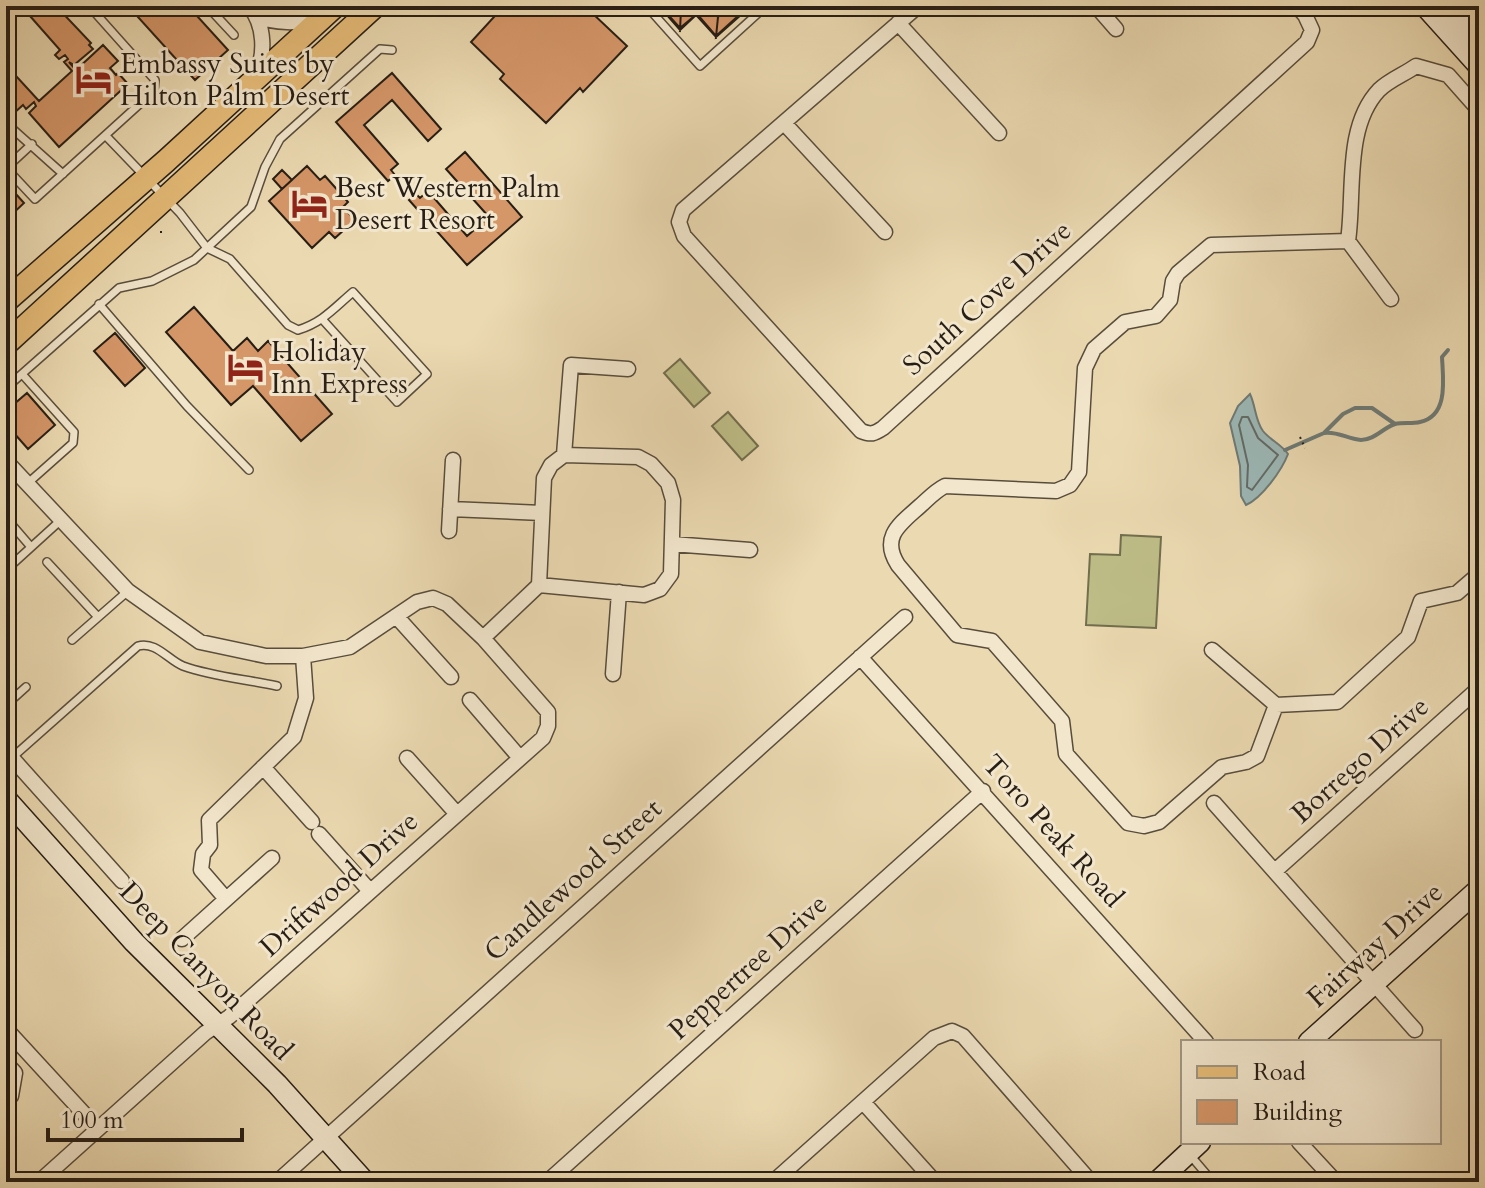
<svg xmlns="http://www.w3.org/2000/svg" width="1485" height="1188" font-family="Cardo,serif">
<rect width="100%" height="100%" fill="#ebd9b1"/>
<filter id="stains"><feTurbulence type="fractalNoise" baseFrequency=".0025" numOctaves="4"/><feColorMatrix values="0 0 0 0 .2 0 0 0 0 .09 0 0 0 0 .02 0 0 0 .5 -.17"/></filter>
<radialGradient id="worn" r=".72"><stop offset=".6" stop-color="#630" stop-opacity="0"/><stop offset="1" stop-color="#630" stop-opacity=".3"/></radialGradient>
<path fill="#bebd87" stroke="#726e4e" stroke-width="2" d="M680,359L710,393L694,407L664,373Z
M728,412L758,446L742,460L712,426Z
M1121,535L1161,537L1156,628L1086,625L1090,554L1120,555Z"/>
<path fill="#9cb7b6" stroke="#6d7a76" stroke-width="2" d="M1250,394C1256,407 1255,420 1263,431C1270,440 1281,444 1288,454C1282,470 1262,498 1246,505L1241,496L1240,466L1230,423L1238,406Z"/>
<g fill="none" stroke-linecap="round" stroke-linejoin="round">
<path stroke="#626a66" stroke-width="2" d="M1242,417H1248L1258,438L1278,455L1252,490L1247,487L1248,465L1239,425Z"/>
<path stroke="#6d7a76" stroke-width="4" d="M1324,433C1338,431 1347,439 1361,440C1374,440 1383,428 1395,424C1403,422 1412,424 1420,422C1449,416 1443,379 1442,357L1448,350
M1285,450L1324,433L1343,414L1355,408H1372L1395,424"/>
</g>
<path fill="#d59668" stroke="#271e15" stroke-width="2" d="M11,6H56L91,43L89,45L93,49L74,65L69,62L76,70L103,45L118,61L110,68L116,75L118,73L128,84L59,147L29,113L36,106L34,102L26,109L23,105L14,113L6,104V65L39,101L72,71L64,62L68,59L65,55L59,59L55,55L60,50L22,7L16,12Z
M128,6H188L228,50L195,80Z
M504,6H589L593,10L591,12L627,46L583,92L580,88L546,123L500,79L504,74L471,42Z
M659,6H678L681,10L680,30Z
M660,6H749L716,36L697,14L680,28Z
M686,6H697L696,15L680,30L681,10Z
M697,6H707L718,17L716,37L696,15Z
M730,6H751L716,37L718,17Z
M392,73L441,129L428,141L392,100L364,125L398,164L391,170L395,175L388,181L336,122Z
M465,152L522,217L467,265L409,200L416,194L420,198L428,191L467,236L489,217L446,169Z
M307,166L320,180L325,176L348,202L343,207L355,220L335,238L329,232L312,248L269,201Z
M282,170L292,180L282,189L273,179Z
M6,183L24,203L6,220Z
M194,307L233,351L247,338L258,351L268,341L332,414L301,441L253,386L231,405L166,332Z
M115,333L145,368L125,386L94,351Z
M27,393L55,425L28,449L6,424V411Z"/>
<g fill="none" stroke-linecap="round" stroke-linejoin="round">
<defs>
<path id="lane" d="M207,6L234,35
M629,6L650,10L700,66L766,6
M6,123L63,174
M106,136L180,213L207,248L230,259L288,325L298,330C323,322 333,309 353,292L427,374L397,402L322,319
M32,144L6,168L35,199L154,91L155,80L89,6
M99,304L187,406L249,470
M22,374L74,432L73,443L28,483
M6,388L119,288L152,281L194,260L251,207L265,167L280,139L380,49L392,50
M6,518L31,547
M47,562L98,617
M6,570L61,520
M72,640L128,591
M6,705L26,687
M6,763L138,646C156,641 168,660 183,666C213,677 246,679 277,686
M1190,1155L1213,1182"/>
<path id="street" d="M249,6C265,24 266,55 255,77
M918,6L683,210L679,222L684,236L861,431C871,435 874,434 883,428L1307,42L1312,30L1305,15L1297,6
M1096,6L1116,29
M256,15C274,24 300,24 318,18
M898,23L999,133
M1479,110L1448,75L1416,66C1405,74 1389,80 1379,90C1344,127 1355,192 1348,241L1211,245L1178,273L1173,281L1170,300L1156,316L1125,322L1094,349L1085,368L1079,472L1070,485L1056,491L945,486C935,491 928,499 920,506C900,524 880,537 898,565L957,635L992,641L1062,721L1066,754L1128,823L1144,826L1159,822L1222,767L1246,762L1257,756L1276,705L1337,702L1408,637L1421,601L1457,593L1479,574
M784,123L885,232
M1348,241L1391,299
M564,455L638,457L651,464L668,483L673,500L671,574L660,589L644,595L539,585L544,478L551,465Z
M564,455L571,365L628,369
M6,461L128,591L200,642L266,656H303L350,647L417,602L433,598L447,604L483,638L548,712V726L543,738L229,1017L205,1033L39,1182
M450,509L542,513
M449,531L453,460
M672,544L750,550
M396,616L451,677
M483,638L539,585
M1212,650L1276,705
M860,657L1206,1042
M613,674L619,592
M470,700L520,758
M12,758L122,881
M407,758L457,814
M263,767L312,822
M1214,803L1415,1030
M319,834L370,891
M1275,871L1479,688
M226,899L201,870L203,854L210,845L209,820L294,737L306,698L303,656
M182,939L272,858
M6,1029L98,1129
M6,1063L15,1073L11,1096L6,1101
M863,1102L935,1182
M1299,1142L1336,1182
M277,1182L905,617
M547,1182L983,791
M773,1182L934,1038L952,1031L963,1036L1091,1182"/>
<path id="secondary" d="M1425,6L1479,66
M1451,6L1479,38
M6,799L134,942L277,1084L365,1182
M1309,1042L1479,889
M1157,1182L1200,1142"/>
<path id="primary" d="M6,301L166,161L335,6
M6,344L375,6"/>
</defs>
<use href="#lane" stroke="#584d3c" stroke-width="10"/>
<use href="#street" stroke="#584d3c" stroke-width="17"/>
<use href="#secondary" stroke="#271e15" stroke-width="23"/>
<use href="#primary" stroke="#271e15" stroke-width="25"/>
<path stroke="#271e15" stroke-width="2" stroke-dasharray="2 4" stroke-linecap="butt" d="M161,231V236
M1300,437L1305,448"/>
<use href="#lane" stroke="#f2e6cc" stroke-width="7"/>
<use href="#street" stroke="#f2e6cc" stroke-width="14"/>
<use href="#secondary" stroke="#f2e6cc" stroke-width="20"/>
<use href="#primary" stroke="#e6bc78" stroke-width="22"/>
</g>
<defs>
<symbol id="hotel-bare" viewBox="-9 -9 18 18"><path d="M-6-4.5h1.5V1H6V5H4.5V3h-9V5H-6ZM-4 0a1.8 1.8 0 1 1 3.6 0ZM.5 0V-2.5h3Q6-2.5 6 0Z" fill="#8f2418" stroke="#f2e6cc" stroke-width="2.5" paint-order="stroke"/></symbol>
</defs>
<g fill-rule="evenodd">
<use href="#hotel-bare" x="68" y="54" width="51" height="51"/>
<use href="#hotel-bare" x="284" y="178" width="51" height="51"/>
<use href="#hotel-bare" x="220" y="342" width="51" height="51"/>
</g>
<g text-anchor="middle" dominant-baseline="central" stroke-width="6" stroke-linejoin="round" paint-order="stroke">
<g font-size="28" fill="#271e15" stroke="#f2e6cc" text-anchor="start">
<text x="120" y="64">Embassy Suites by<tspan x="120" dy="32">Hilton Palm Desert</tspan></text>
<text x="335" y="188">Best Western Palm<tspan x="335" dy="32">Desert Resort</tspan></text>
<text x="271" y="352">Holiday<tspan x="271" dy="32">Inn Express</tspan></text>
</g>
<g font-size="28" fill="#271e15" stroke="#f2e6cc">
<text transform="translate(987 298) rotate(-42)">South Cove Drive</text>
<text transform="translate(1360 760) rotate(-42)">Borrego Drive</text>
<text transform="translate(1053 831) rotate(48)">Toro Peak Road</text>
<text transform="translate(573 880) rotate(-42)">Candlewood Street</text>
<text transform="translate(339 884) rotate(-42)">Driftwood Drive</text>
<text transform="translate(1375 945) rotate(-42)">Fairway Drive</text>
<text transform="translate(748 967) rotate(-42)">Peppertree Drive</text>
<text transform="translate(206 971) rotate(46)">Deep Canyon Road</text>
</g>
</g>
<rect width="1485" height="1188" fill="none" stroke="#ebd9b1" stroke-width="32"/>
<rect x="8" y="8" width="1469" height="1172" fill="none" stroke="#271e15" stroke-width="4"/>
<rect x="16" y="16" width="1453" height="1156" fill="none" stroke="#271e15" stroke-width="2"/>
<rect x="1181" y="1040" width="260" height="104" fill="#f2e6cc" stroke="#a19683" stroke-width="2"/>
<rect x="1197" y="1066" width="40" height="12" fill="#e6bc78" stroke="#a19683" stroke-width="2"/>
<text x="1253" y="1080" font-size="24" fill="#271e15">Road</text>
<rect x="1197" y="1100" width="40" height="24" fill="#d59668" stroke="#a19683" stroke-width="2"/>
<text x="1253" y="1120" font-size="24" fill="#271e15">Building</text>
<path d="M48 1128v12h194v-12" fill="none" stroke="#271e15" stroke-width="4"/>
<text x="60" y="1128" font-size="24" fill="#271e15" stroke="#f2e6cc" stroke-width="6" paint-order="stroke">100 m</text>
<rect width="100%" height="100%" filter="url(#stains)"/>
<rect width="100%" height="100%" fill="url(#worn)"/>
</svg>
